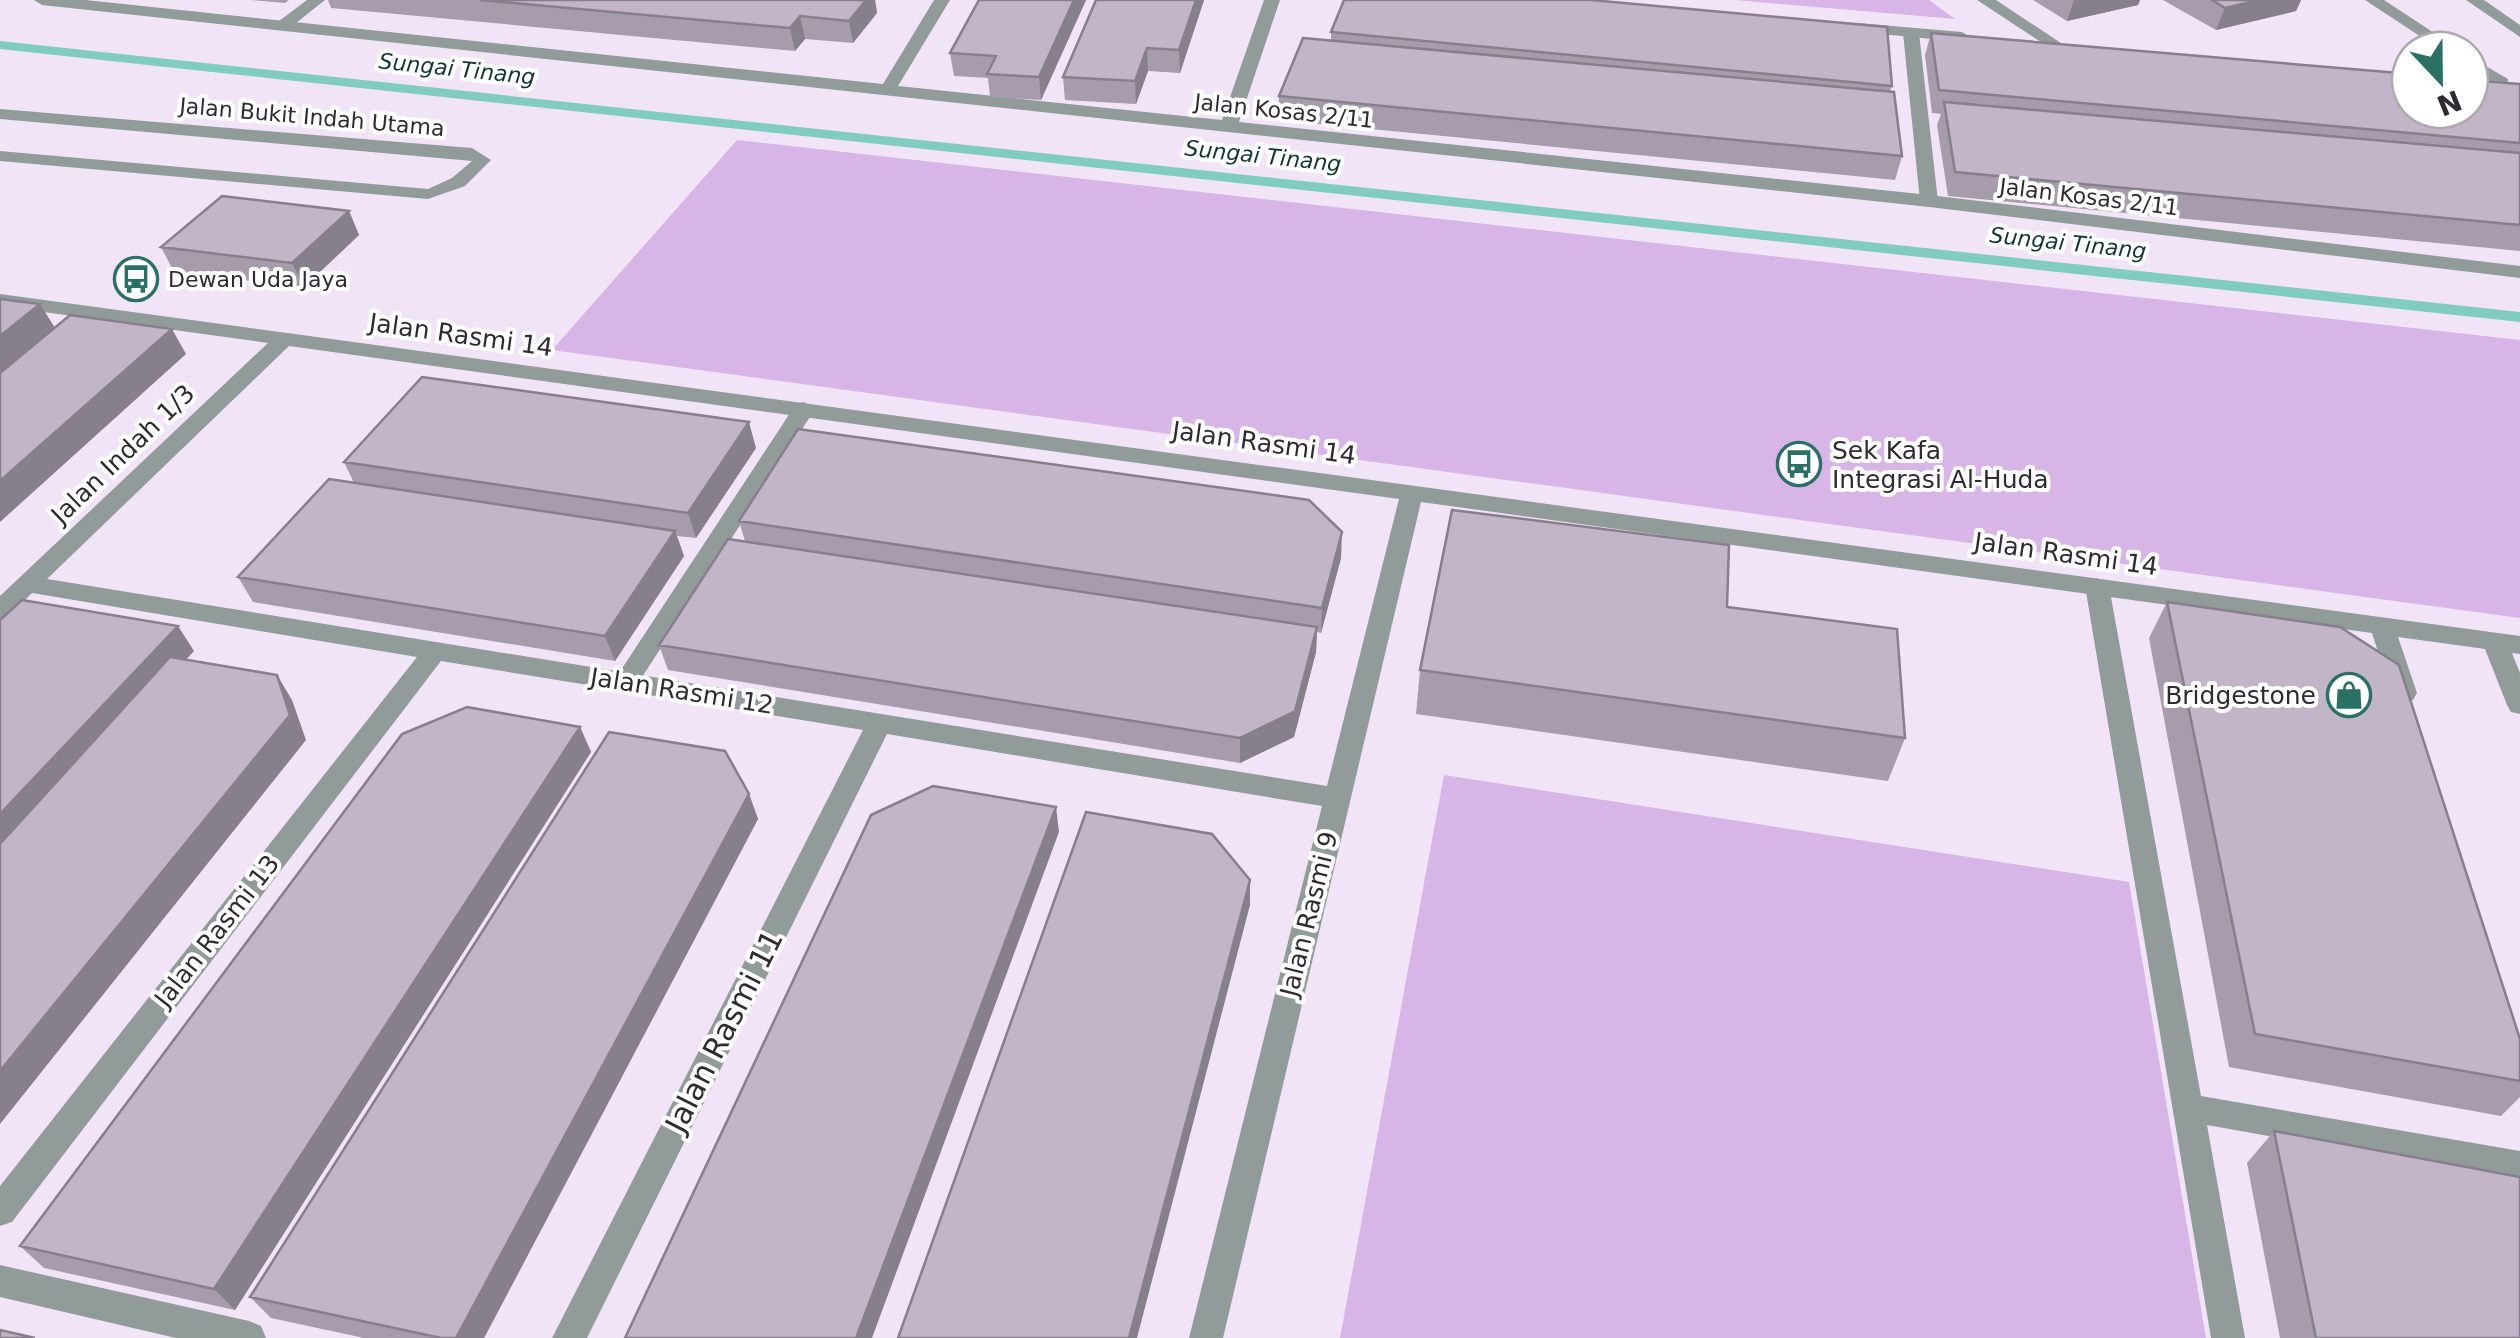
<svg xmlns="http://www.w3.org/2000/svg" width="2520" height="1338" font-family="'DejaVu Sans',sans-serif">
<rect width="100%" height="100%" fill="#f1e4f7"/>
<path fill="#d7b6e7" d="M1735,0H1929L1955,19Z
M737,140L2520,340V618L552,350Z
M1444,775L2129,882L2206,1338H1340Z"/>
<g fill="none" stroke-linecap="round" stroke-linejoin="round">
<path fill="#80cdbf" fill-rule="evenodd" d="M0,41L2520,312V322L0,49Z"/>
<path fill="#919c9a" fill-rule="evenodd" d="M307,0H325L291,27H279V21Z
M1911,28L1919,33L1938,201L1929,207L1920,201L1903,33Z
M804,402L815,409L635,688H617L613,682L617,676L796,404Z
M2097,578L2109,586L2201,1096L2520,1151V1181L2207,1125L2245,1338H2211L2085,586Z
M0,1265L249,1321L261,1326L266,1338H176L0,1297Z"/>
<path fill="#919c9a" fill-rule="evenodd" d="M34,0H86L883,84L934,0H950L898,86L1222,120L1264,0H1280L1239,122L1929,195L2520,266V278L1929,207L42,5Z
M1977,0H1996L2064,45L2050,48Z
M2365,0H2384L2460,50H2441Z
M2466,0H2484L2520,25V37Z
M1857,23L1962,32L1970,37L1962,42L1851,31V25Z
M2470,57L2508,79V87H2496L2470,69Z
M0,294L2520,636V654L2512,653L2520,673V714L2511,712L2507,705L2485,649L2398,637L2417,693L2413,700H2395L2391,693L2372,633L1421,502L1223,1338H1189L1322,806L887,734L587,1338H552L863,730L441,661L12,1222L0,1226V1186L417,657L32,593L9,616L0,618V596L268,343L0,306ZM289,346L1399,499L1327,786L47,579Z"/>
<path fill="#919c9a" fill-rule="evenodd" d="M0,109L472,148L491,160L465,186L428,199L0,161V151L428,189L452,178L472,161L0,119Z"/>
</g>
<path fill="#a69cab" d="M251,0H289L285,3Z
M328,0H875L877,13L853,43L805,39L795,51L331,8Z
M1086,0L1041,100L990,97L988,78L954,76L950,53Z
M1204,0L1180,73L1148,71L1136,104L1065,100L1063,77Z
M2033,0H2140L2138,5L2067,21Z
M2163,0H2301L2296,11L2216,30Z
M1331,32L1892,86L1890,91L1902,156L1895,180L1278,120L1279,96L1331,40Z
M1931,33L2520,84V251L1948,196L1937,125L1941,114L1932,113L1925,55Z
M349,211L359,235L304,287L174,272L161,247Z
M756,448L696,538L677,536L684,556L615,661L253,602L238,577L354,483L344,462Z
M739,521L1341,558L1321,633L1317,632L1316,652L1294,737L1240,763L668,670L659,645L745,541Z
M2167,602L2520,1039V1097L2501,1116L2229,1067L2149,638Z
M1727,607L1905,738L1888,781L1416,714L1420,670Z
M580,727L591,752L235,1310L44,1268L20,1246Z
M749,794L758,819L484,1338H364L271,1318L250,1297Z
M2274,1131L2520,1338H2280L2247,1163Z"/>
<path fill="#877f8b" d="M866,0H875L877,13L853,43L849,21Z
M1074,0H1086L1041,100L1039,77Z
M1196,0H1204L1180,73L1179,50Z
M2074,0H2140L2138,5L2067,21Z
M2259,0H2301L2296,11L2216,30L2225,8Z
M800,16L805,39L795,51L790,28Z
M1147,48L1148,71L1136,104L1135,81Z
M349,211L359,235L304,287L292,263Z
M40,304L55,328L0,373V336Z
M172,329L186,354L0,522V481Z
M749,422L756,448L696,538L688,513Z
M675,531L684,556L615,661L605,636Z
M1342,532L1341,558L1321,633L1322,608Z
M178,626L194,651L0,862V814Z
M1317,627L1316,652L1294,737L1240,763V738Z
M277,675L292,700L306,740L0,1124V1071Z
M580,727L591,752L235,1310L214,1289Z
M749,794L758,819L484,1338H456Z
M1056,807L1059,832L872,1338H856Z
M1250,880V905L1137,1338H1129Z"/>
<path fill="#c1b5c7" stroke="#877f8b" stroke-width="2.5" d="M480,0H866L849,21L800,16L790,28Z
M979,0H1074L1039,77L987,74L996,56L950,53Z
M1096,0H1196L1179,50L1147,48L1135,81L1063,77Z
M1344,0H1591L1887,27L1892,86L1331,32Z
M2212,0H2259L2225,8Z
M1931,33L2410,74V110H2470V80L2520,84V143L1939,90Z
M1303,38L1894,92L1902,156L1279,96Z
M1944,102L2520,153V225L1955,172Z
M222,196L349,211L292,263L161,247Z
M0,299L40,304L0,336Z
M70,315L172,329L0,481V373Z
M422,377L749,422L688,513L344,462Z
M798,429L1309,500L1342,532L1322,608L739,521Z
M329,479L675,531L605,636L238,577Z
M1452,510L1729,545L1727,607L1897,629L1905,738L1420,670Z
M728,539L1317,627L1295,711L1240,738L659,645Z
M22,600L178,626L0,814V620Z
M2167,602L2340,627L2399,665L2520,1039V1081L2255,1034Z
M170,657L277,675L290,715L0,1071V844Z
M467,707L580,727L214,1289L20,1246L402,734Z
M609,732L725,751L749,794L456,1338H441L250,1297Z
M933,786L1056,807L856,1338H625L871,815Z
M1086,812L1212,834L1250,880L1129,1338H898Z
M2274,1131L2520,1177V1338H2316Z
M0,1330L35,1338H0Z"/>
<defs>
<symbol id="bus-ring" viewBox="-11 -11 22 22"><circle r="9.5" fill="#fff" stroke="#2a7065" stroke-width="1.5"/><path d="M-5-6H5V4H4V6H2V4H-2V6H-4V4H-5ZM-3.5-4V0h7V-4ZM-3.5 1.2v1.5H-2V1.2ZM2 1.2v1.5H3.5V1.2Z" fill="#2a7065"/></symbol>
<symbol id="shop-ring" viewBox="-11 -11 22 22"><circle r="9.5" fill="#fff" stroke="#2a7065" stroke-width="1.5"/><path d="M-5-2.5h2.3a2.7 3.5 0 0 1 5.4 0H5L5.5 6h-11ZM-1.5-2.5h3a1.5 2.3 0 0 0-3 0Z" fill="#2a7065"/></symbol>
</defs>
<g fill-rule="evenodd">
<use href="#bus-ring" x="111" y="254" width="50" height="50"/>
<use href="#bus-ring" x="1774" y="439" width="50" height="50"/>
<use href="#shop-ring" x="2324" y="670" width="50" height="50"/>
</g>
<g text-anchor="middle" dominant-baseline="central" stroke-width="8" stroke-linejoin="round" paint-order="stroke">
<g font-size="22" font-style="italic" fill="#113630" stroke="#fff">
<text transform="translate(457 69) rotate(6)">Sungai Tinang</text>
<text transform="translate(1263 156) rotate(6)">Sungai Tinang</text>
<text transform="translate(2068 243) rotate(6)">Sungai Tinang</text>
</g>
<g font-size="22" fill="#302b32" stroke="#fff">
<text transform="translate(1284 111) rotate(6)">Jalan Kosas 2/11</text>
<text transform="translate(312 117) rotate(5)">Jalan Bukit Indah Utama</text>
<text transform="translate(2089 197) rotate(7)">Jalan Kosas 2/11</text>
</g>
<g font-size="22" fill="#302b32" stroke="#fff" text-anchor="start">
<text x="168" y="279">Dewan Uda Jaya</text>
</g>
<g font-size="25" fill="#302b32" stroke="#fff">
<text transform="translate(461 335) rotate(8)">Jalan Rasmi 14</text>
<text transform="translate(1264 443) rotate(8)">Jalan Rasmi 14</text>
<text transform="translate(123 454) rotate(-44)">Jalan Indah 1/3</text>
<text transform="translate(2066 554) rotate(8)">Jalan Rasmi 14</text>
<text transform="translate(682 691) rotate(9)">Jalan Rasmi 12</text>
<text transform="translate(1309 914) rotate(-76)">Jalan Rasmi 9</text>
<text transform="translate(217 931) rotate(-52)">Jalan Rasmi 13</text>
</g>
<g font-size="25" fill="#302b32" stroke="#fff" text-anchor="start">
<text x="1832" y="450">Sek Kafa<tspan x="1832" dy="29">Integrasi Al-Huda</tspan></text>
<text x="2316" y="695" text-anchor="end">Bridgestone</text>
</g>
<g font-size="30" fill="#302b32" stroke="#fff">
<text transform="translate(724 1031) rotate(-63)">Jalan Rasmi 11</text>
</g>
</g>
<g transform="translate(2440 80) rotate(158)"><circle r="48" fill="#ffffff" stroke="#acaaad" stroke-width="2.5"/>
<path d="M0-8L18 38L0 25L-18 38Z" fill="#2a7065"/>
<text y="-15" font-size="28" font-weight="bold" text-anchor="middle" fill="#302b32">N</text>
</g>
</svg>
